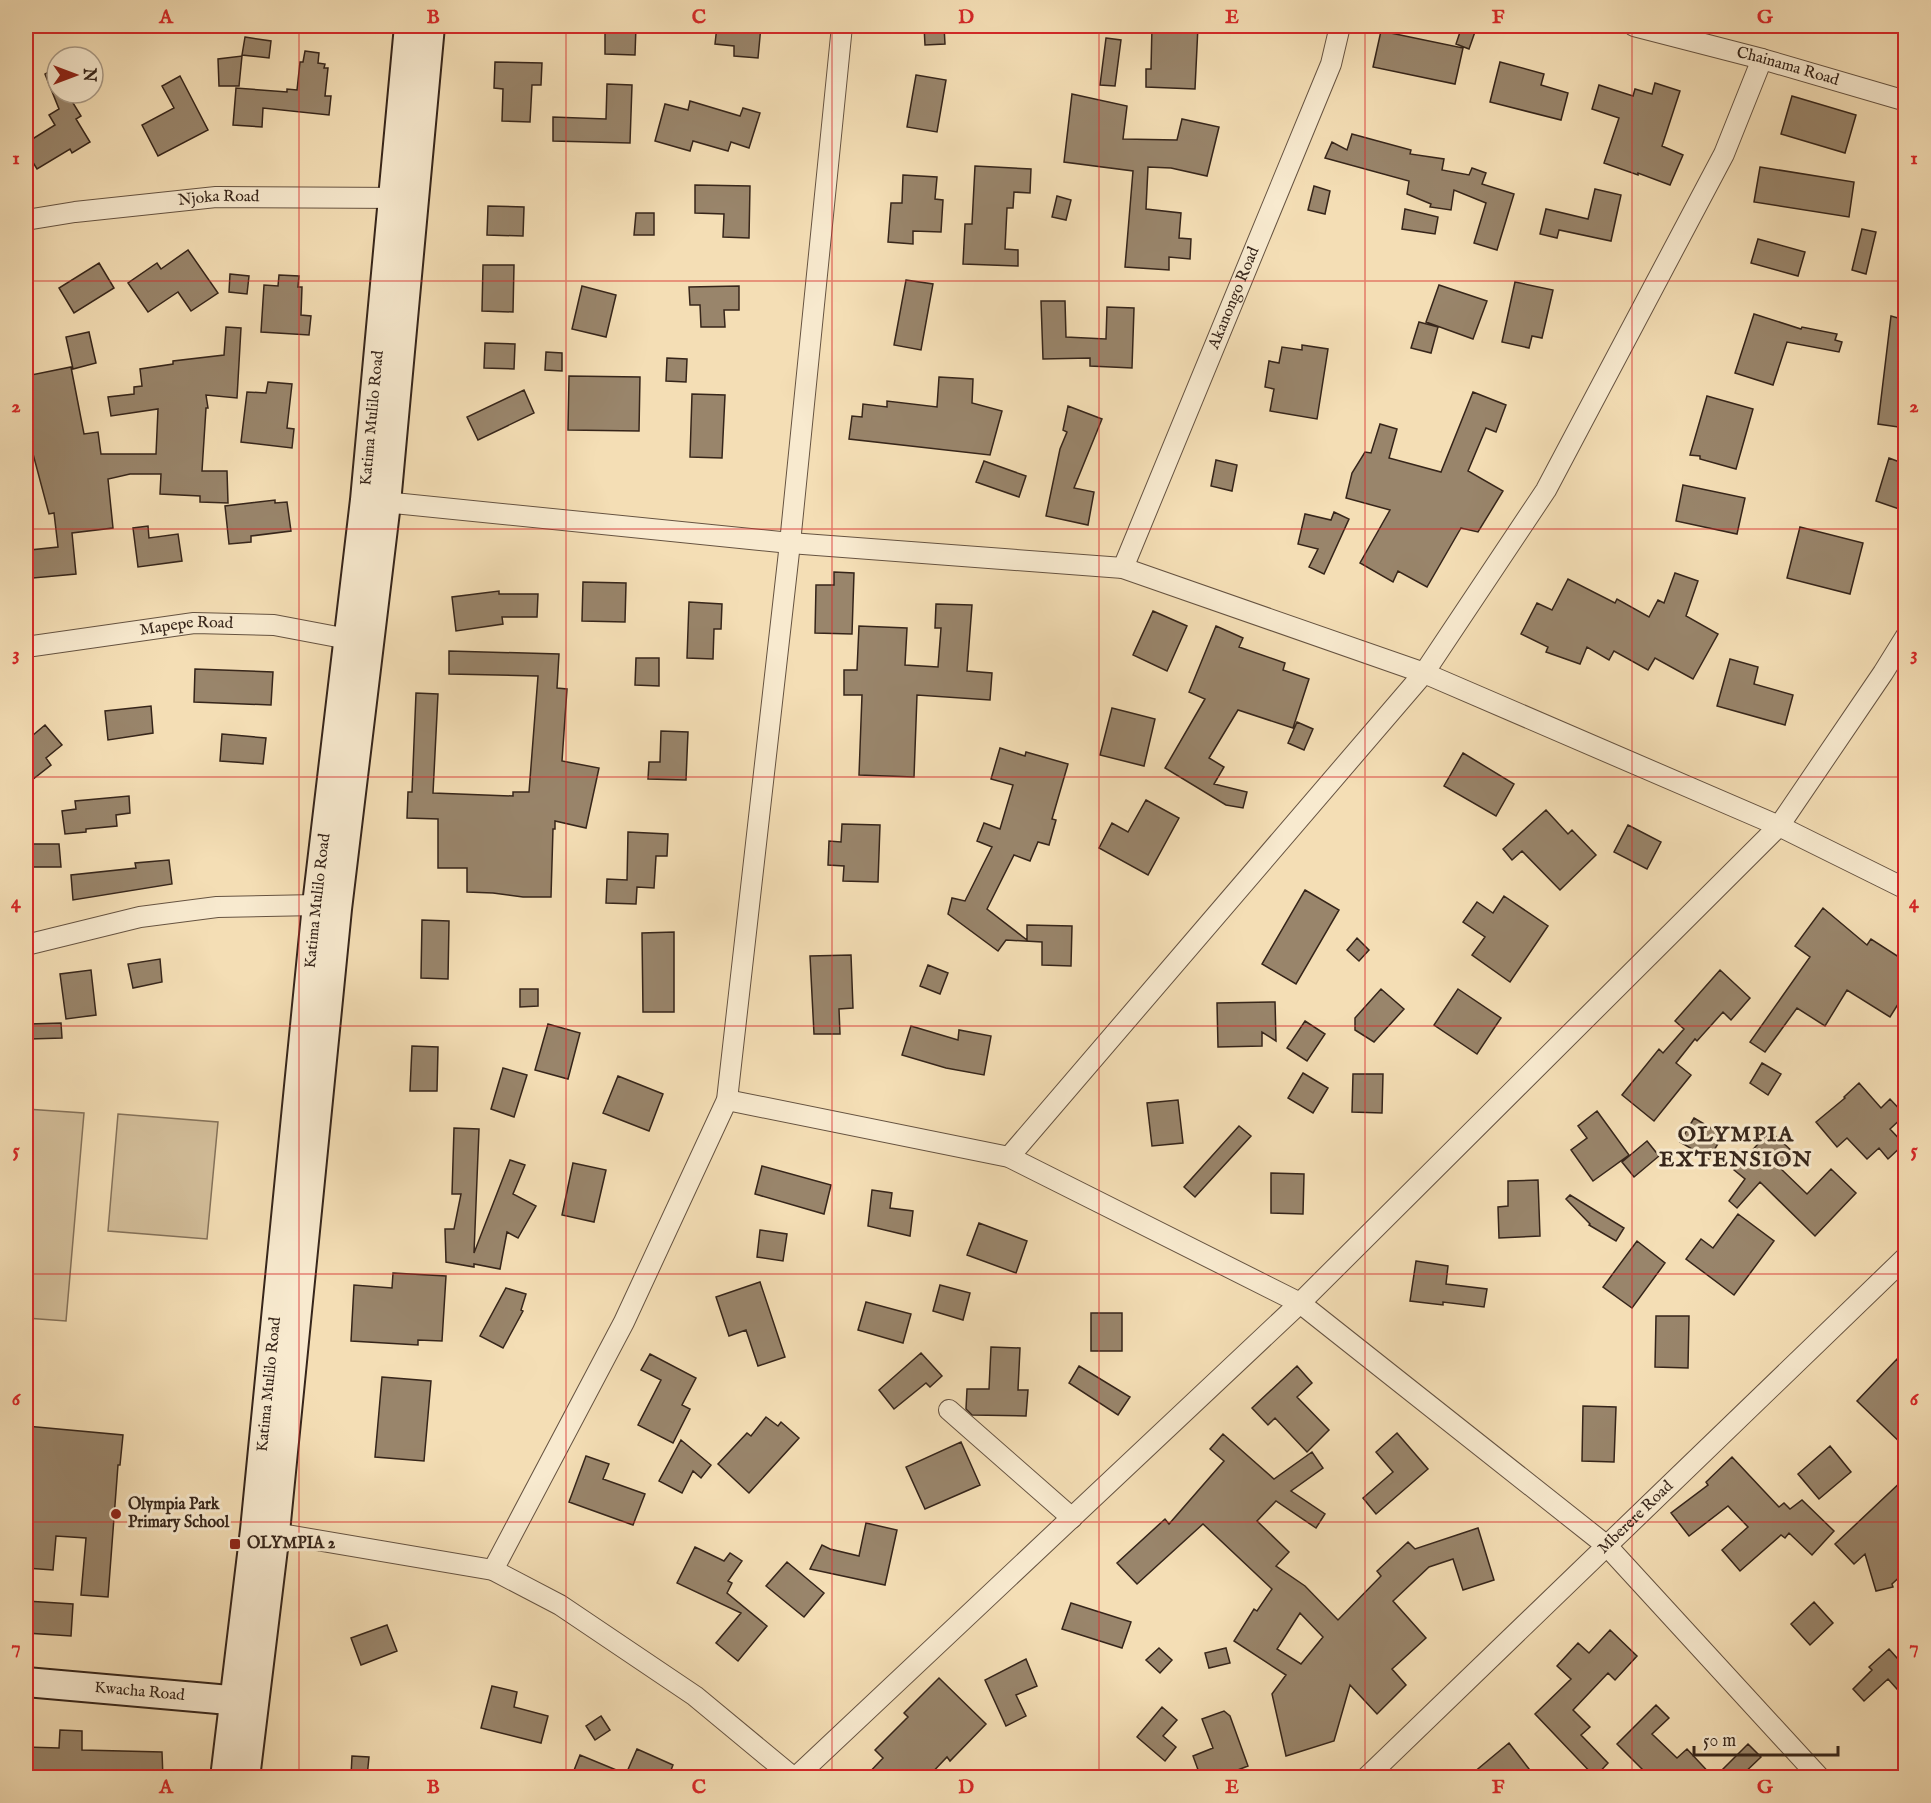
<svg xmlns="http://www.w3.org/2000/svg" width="1931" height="1803" font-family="'IM FELL English',serif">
<rect width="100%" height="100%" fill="#f4deb5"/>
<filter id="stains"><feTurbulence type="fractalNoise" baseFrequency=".00333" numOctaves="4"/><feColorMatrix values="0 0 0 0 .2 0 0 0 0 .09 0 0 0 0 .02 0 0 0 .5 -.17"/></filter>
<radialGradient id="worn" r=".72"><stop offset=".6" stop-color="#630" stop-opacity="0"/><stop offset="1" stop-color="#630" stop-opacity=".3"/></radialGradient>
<path fill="#d4bf9b" stroke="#85725a" stroke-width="1.5" d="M26,1109L84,1113L66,1321L26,1318Z
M118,1114L218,1122L207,1239L108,1231Z"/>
<path fill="#99856b" stroke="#36251a" stroke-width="1.5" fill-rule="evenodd" d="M605,26H636L635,55L605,54Z
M717,26H761L758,58L734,56V46L715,44Z
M924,26H944L945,44L925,45Z
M1152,26H1198L1195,89L1146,87V69H1151Z
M1462,26H1477L1469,49L1456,44Z
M1381,31L1463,48L1455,84L1373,67Z
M245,37L271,41L269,58L242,55Z
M1106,38L1121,40L1115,86L1100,85Z
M305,51L319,53L318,63L325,64L324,68H328L325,96H331L329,115L263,108L262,127L233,125L236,88L287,92V89L297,90L300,62H303Z
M242,56L239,86H219L218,59Z
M495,62L542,63L541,85H532L530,122L502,121L503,89L494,88Z
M1500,62L1544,74L1541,85L1568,93L1561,120L1490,102Z
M52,70L57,77V93H67L81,116L76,119L90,142L72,153L70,149L37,169L26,151V143L55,125L49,115L59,109L45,74Z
M916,75L946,80L937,132L907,127Z
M180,76L208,130L158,156L142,125L174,108L162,86Z
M1655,83L1680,91L1662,146L1683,155L1670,185L1638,173V175L1604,163L1619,118L1592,109L1599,85L1633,96L1635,89L1652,94Z
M607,84L632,85L630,143L553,141V117L606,119Z
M1072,94L1127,106L1123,139L1177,140L1182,119L1219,127L1207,176L1171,168L1148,167L1146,209L1181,213L1179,238L1191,239L1190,259L1169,257V270L1125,267L1133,171L1064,162Z
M1792,96L1856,115L1845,153L1781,134Z
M690,101L740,116L743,108L760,113L749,148L731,142L728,151L693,141L690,151L655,141L665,104L688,110Z
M1352,134L1411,150L1410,154L1444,159L1442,170L1469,175L1472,168L1486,173L1482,184L1514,194L1497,250L1474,243L1486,203L1454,190L1451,210L1430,207L1431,204L1407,194L1409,181L1325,158L1332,142L1347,150Z
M975,166L1031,169L1030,193L1014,192L1013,208H1007L1005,249L1018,250V266L963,264L965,224H972Z
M1760,167L1854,182L1849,217L1754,202Z
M903,175L937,177L935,199L943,200L941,232L913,231V244L888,242L891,203H902Z
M695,185L750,186L749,238L723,237L724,214L695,213Z
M1314,186L1330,191L1325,214L1308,210Z
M1595,189L1621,195L1611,241L1559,230L1557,238L1540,234L1546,209L1588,219Z
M1057,196L1071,200L1066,220L1052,217Z
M488,206L524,207L523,236L487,235Z
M1405,209L1438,217L1435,234L1402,229Z
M636,213H654V235H634Z
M1862,229L1876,232L1866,274L1852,270Z
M1758,239L1805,252L1798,276L1751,263Z
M188,250L218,293L191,311L178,292L148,312L128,283L157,263L161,269Z
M99,263L114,288L74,313L59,288Z
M483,265H514L513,312L482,311Z
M230,274L249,276L247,294L229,292Z
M279,275L299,276L298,287H302L301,315L311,316L309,335L261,332L264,285L278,286Z
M906,280L933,284L921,350L894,345Z
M1515,282L1553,290L1542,338L1532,336L1529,348L1502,342Z
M1439,285L1487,301L1473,339L1426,322Z
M582,286L616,295L606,337L572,329Z
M739,286V310H724L725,327H701L700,305H690L689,287Z
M1041,301H1065L1066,337L1106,339L1107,307L1134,308L1132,368L1090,366V358L1043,359Z
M1754,314L1801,329L1802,327L1837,334L1835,340L1842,342L1839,352L1787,342L1773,385L1735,373Z
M1891,316L1905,320V428L1878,424Z
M1419,322L1438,327L1431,353L1411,348Z
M226,327L241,328L237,398L206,395L208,408H206L202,471H227L228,503L200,502V496L160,494L161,474H130L108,479L113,528L72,533L76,574L33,578L30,550L58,547L54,513L49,514L28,435H26V376L71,367L84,434L98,432L101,454H156L158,409L111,416L108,397L134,394V387L142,386L140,369L173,364V361L224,355Z
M89,332L96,363L73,369L66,337Z
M485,343L515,344L514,369L484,368Z
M1302,345L1328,349L1317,419L1270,411L1274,389L1265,387L1269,361L1279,363L1282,347L1302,350Z
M546,352L562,353V371L545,370Z
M667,358L687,359L686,382L666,381Z
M569,376L640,377L639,431L568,430Z
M939,377L973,379L972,403L1002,411L990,455L849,439L852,416L862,417L863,404L887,407V401L937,407Z
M268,382L292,384L287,428L294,429L292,448L241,442L247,392L266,393Z
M524,390L534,413L478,440L467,417Z
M1473,392L1506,405L1496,432L1486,428L1468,471L1503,491L1478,532L1461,528L1427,587L1398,571L1393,582L1360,563L1390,510L1346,498L1352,473L1365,452L1371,453L1380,424L1397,429L1389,458L1441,472Z
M692,394L725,395L722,458L690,457Z
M1707,396L1753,409L1736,469L1700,459V456L1690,455Z
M1068,406L1102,419L1074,488L1094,492L1088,525L1046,516L1060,449L1067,432L1063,430Z
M1889,458L1905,464V511L1876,501Z
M1216,460L1237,465L1232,491L1211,486Z
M984,461L1026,476L1019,497L976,482Z
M1683,485L1745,498L1737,534L1676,521Z
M275,500V503L287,502L291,531L251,536V542L229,544L225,506Z
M1334,512L1349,519L1324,574L1309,567L1318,549L1298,544L1305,514L1331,520Z
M148,526L149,538L178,534L182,561L138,567L133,528Z
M1800,527L1863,543L1850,594L1787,578Z
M834,572L854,573L852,634L815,633L816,585H834Z
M1675,573L1698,581L1686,616L1718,634L1693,679L1655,658L1648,670L1614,651L1609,660L1587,647L1580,664L1546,652L1548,647L1521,634L1537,603L1552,610L1568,579L1615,603L1617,599L1649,617L1658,600L1664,603Z
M583,582L626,583L625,622L582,621Z
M499,591V594H538L537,617H502L503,624L456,631L452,597Z
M689,602L722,604L721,629H714L713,659L687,658Z
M936,604L972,605L967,671L992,673L990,700L917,695L914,777L859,775L862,695H844V670H857L859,626L907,628L905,665L938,667L941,628H935Z
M1153,611L1187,626L1167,671L1133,655Z
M1216,626L1243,638L1239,647L1285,663L1283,670L1309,679L1293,728L1238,710L1209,758L1224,767L1214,784L1247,792L1243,808L1226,805L1165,768L1205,699L1189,692Z
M449,651L559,654L557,688L567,689L562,761L599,768L586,828L555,821V829H553L551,897H523L493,893L467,892V868H438V819L407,818L408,792H412L416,693L438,694L433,793L513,796V792H529L538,676L449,674Z
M636,658H659V686L635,685Z
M1730,659L1758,667L1754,684L1793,695L1785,725L1717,706Z
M195,669L273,672L271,705L194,702Z
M151,706L153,733L108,740L105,711Z
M1112,708L1155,719L1144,766L1100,755Z
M1297,722L1313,729L1304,750L1288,743Z
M45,725L62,745L46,758L51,765L32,780L26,772V741Z
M661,731L688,732L686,780L648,779L649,762H660Z
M222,734L266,738L263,764L220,761Z
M1000,748L1025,756L1026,752L1068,764L1052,819L1056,820L1049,845L1038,842L1030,861L1014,855L987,909L1027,940V925L1072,926L1071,966L1042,965V942L1006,940L998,951L948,914L952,898L965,901L992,847L977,841L984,823L1000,829L1013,785L991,779Z
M1463,753L1514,784L1496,816L1444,786Z
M129,796L130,813L116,815L117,826L86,829V832L65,834L62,811L76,809L75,801Z
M1146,800L1179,818L1148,875L1099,848L1112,823L1128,832Z
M1546,810L1568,834L1572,830L1596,855L1560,890L1522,851L1512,860L1503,849Z
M842,824L880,825L878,882L843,881L844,866L828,865L829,841L841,842Z
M1628,825L1661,842L1647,869L1614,852Z
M628,832L668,834L667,856H656L654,888L637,887L636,904L606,903L607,879L627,880Z
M29,844H59L61,867H29Z
M169,860L172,884L73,900L71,875L136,868L135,863Z
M1305,890L1339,910L1296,984L1262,964Z
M1504,896L1548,926L1510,982L1472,955L1485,937L1463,922L1477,902L1493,913Z
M1823,908L1867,945L1871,939L1905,961V1004L1900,1001L1890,1017L1847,990L1825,1026L1797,1008L1765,1052L1750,1042L1810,957L1795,946Z
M422,920L449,921L448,979L421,978Z
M674,932V1012H643L642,933Z
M1357,938L1369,950L1359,961L1347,950Z
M851,955L853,1008L839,1009L840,1034H814L810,956Z
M160,959L162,982L133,988L128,964Z
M928,965L948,973L940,994L920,986Z
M91,970L96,1015L66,1019L60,974Z
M1720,970L1750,998L1731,1020L1723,1012L1697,1041L1695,1039L1676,1063L1691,1075L1654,1121L1622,1095L1659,1049L1663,1053L1684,1029L1675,1021Z
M520,989H538V1006L520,1007Z
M1381,989L1404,1009L1374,1042L1355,1030V1018Z
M1458,989L1501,1018L1477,1054L1434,1025Z
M1275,1002L1276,1041L1262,1032V1046L1218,1047L1217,1003Z
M1305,1021L1325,1034L1307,1061L1287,1048Z
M61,1023L62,1038L30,1039L29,1024Z
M548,1024L580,1033L568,1079L535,1070Z
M911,1026L958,1040L959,1030L991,1036L984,1075L946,1068L902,1055Z
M412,1046L438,1047L437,1091H410Z
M1762,1063L1781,1074L1768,1095L1750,1083Z
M503,1068L527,1075L514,1117L491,1109Z
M1303,1073L1328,1088L1313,1113L1288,1098Z
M1353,1074H1383L1382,1113L1352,1112Z
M618,1076L663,1094L649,1131L603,1113Z
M1859,1083L1881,1108L1890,1099L1905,1115L1890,1129L1904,1144L1888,1159L1879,1148L1867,1159L1847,1138L1837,1147L1816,1122L1845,1098L1844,1097Z
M1178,1100L1183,1143L1152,1146L1147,1103Z
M1597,1111L1629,1155L1593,1181L1571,1150L1587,1138L1578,1126Z
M1694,1118L1723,1135L1709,1159L1680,1142Z
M1239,1126L1251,1136L1195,1197L1184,1187Z
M454,1128L479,1129L474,1253L510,1160L525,1165L513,1194L536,1206L518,1238L507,1232L500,1269L474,1264V1267L446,1262L445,1229H454L461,1194H452Z
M1770,1131L1793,1152L1780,1168L1807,1194L1831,1169L1856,1193L1815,1236L1760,1182L1737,1208L1729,1201L1745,1179L1734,1170Z
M1647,1141L1659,1156L1634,1177L1622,1162Z
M573,1163L606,1170L594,1222L562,1215Z
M762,1166L831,1185L824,1214L755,1194Z
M1271,1173L1304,1174L1303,1214L1271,1213Z
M1538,1180L1540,1236L1499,1238L1498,1207L1508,1206V1181Z
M872,1190L892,1193L890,1208L913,1211L910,1236L868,1226Z
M1570,1195L1624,1228L1616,1241L1589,1225L1590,1224L1566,1199Z
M1738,1214L1774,1241L1734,1295L1686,1259L1701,1239L1713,1248Z
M979,1223L1027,1241L1016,1273L967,1255Z
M760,1230L787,1234L783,1261L757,1257Z
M1637,1241L1665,1263L1632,1308L1603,1287Z
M1416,1261L1448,1266L1446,1284L1487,1289L1484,1307L1443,1302V1305L1410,1301Z
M393,1273L446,1276L442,1341L418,1340V1345L351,1341L354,1285L392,1288Z
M760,1282L785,1357L758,1366L746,1330L729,1336L716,1297Z
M940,1285L970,1293L963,1320L933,1311Z
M506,1288L526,1294L521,1310L523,1311L503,1348L480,1336Z
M866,1302L911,1314L903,1343L858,1330Z
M1091,1313H1122V1351H1091Z
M1656,1316H1689L1688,1368L1655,1367Z
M991,1347L1020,1348L1018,1390H1028L1026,1416L972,1415L966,1409L967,1389H989Z
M921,1353L942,1376L930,1387L926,1383L894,1409L879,1390Z
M650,1354L696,1378L682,1405L690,1409L673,1443L638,1425L661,1380L641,1370Z
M1897,1359L1905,1367V1447L1857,1401Z
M1079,1366L1130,1397L1118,1415L1069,1383Z
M1297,1366L1312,1383L1297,1397L1329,1430L1307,1452L1275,1418L1268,1425L1252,1408Z
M382,1377L431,1381L424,1461L375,1457Z
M1583,1406L1616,1407L1614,1462L1582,1461Z
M766,1417L778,1426L781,1422L799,1438L749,1493L718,1464L747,1433L751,1436Z
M26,1426L123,1435L120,1465H118L108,1597L81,1595L86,1538L56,1536L53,1570L26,1568Z
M1397,1433L1428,1469L1376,1514L1363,1498L1393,1472L1376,1452Z
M1223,1434L1274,1479L1312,1452L1323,1468L1291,1491L1325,1514L1316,1528L1276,1501L1257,1521L1289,1552L1276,1566L1305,1586L1338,1620L1381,1576L1377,1571L1408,1542L1415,1549L1478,1528L1494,1580L1463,1590L1453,1559L1429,1567L1393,1601L1426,1638L1392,1669L1406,1685L1377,1714L1350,1685L1334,1741L1286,1756L1272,1694L1286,1675L1234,1641L1254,1609L1257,1611L1272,1589L1203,1524L1137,1584L1117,1563L1165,1519L1169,1524L1224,1461L1210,1449ZM1300,1613L1323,1637L1301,1664L1277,1649Z
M681,1440L711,1465L701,1478L693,1471L682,1493L659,1481Z
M961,1442L980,1485L925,1509L906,1467Z
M1830,1446L1851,1472L1819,1499L1798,1474Z
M586,1456L609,1464L603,1479L645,1494L633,1525L569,1502Z
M1732,1457L1779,1507L1784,1503L1790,1509L1802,1500L1834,1531L1812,1555L1789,1533L1785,1538L1781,1535L1740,1571L1722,1550L1748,1527L1728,1506L1689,1536L1671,1513L1708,1485L1706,1482Z
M1905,1478V1572L1892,1584L1893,1587L1876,1591L1865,1554L1854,1564L1835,1544Z
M866,1523L897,1530L885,1585L810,1569L822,1545L830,1549L859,1556Z
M695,1547L724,1561L730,1553L742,1561L728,1581L732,1583L727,1593L767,1626L738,1661L716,1643L741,1613L677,1583Z
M787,1562L824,1593L804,1617L766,1586Z
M26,1601L73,1604L71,1636L26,1633Z
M1814,1602L1833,1623L1810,1645L1791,1624Z
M1071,1603L1131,1622L1122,1648L1062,1629Z
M387,1625L397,1651L361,1665L351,1638Z
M1610,1630L1637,1656L1615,1680L1608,1673L1573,1710L1590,1727L1581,1735L1608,1763L1595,1777L1535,1714L1571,1679L1557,1666L1578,1643L1589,1653Z
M1159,1648L1172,1660L1160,1673L1146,1660Z
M1226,1648L1230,1663L1209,1668L1205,1653Z
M1889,1649L1905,1667V1698L1888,1679L1864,1701L1853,1689L1872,1670L1869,1667Z
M1026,1659L1037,1686L1016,1695L1026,1716L1006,1726L985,1680Z
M939,1678L986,1724L950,1761L947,1757L927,1778H864L883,1758L875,1750L908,1717L904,1713Z
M492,1686L517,1692L514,1707L548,1716L541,1743L481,1728Z
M1656,1705L1669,1718L1652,1734L1677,1758L1687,1749L1714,1778H1651L1617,1744Z
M1162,1707L1177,1720L1163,1736L1176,1747L1165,1761L1137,1737Z
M1224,1711L1230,1716L1248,1766L1217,1778H1201L1193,1756L1213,1748L1202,1719Z
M601,1716L610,1730L595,1740L586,1726Z
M60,1730L82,1731V1750L162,1752L163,1778H26V1747L59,1748Z
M1509,1743L1536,1778H1467Z
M1748,1744L1761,1757L1739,1778H1714Z
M637,1749L673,1765L668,1778H571L580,1755L626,1774Z
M352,1756L369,1757L367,1777L351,1776Z"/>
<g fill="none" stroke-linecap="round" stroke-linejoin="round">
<defs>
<g id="street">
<path id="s1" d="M1634,26L1762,59L1906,101"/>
<path id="s2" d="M26,220L75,212L216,197L405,198"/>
<path d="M374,501L790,543L1123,568L1424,673L1779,826L1906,889"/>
<path id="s3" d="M1123,568L1331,64L1340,26"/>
<path id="s4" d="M26,647L194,623L274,625L348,639"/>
<path d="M26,945L140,917L217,907L317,905"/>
<path d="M727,1100L1009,1157L1300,1303L1607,1546L1820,1778"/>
<path d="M1009,1157L1424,673L1546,490L1724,154L1762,59"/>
<path d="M949,1410L1072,1518"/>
<path d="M263,1531L493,1570L560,1605L695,1696L794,1778"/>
<path d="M493,1570L624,1322L727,1100L790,543L842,26"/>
<path d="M795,1778L1300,1303L1779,826L1883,673L1906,636"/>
<path id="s5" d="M1366,1778L1906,1257"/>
</g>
<g id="secondary">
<path id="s6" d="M26,1682L252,1702"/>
<path id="s7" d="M225,1778L255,1530L317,905L365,500L409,26"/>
<path d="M245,1778L275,1532L337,909L386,503L430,26"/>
</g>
</defs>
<use href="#street" stroke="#665341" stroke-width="22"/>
<use href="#secondary" stroke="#36251a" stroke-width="32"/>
<use href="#street" stroke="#f8eacf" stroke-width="20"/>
<use href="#secondary" stroke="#f8eacf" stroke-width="28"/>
</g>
<path fill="none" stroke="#d62828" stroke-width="1.5" stroke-opacity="0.55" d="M299,26V1778M566,26V1778M832,26V1778M1099,26V1778M1365,26V1778M1632,26V1778M26,281H1906M26,529H1906M26,777H1906M26,1026H1906M26,1274H1906M26,1522H1906"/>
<g fill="#8f2418" stroke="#f8eacf" stroke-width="2">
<circle cx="116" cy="1514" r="6"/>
<rect x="229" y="1538" width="12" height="12" rx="3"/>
</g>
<g text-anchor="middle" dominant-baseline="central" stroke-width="6" stroke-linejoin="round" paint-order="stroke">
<g font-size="16" fill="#36251a" stroke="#f8eacf">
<text stroke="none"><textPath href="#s1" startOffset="159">Chainama Road</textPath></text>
<text stroke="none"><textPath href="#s2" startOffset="194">Njoka Road</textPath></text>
<text stroke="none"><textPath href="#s3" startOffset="292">Akanongo Road</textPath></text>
<text stroke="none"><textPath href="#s7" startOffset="1368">Katima Mulilo Road</textPath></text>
<text stroke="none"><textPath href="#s4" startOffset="162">Mapepe Road</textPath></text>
<text stroke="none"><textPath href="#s7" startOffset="882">Katima Mulilo Road</textPath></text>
<text stroke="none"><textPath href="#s7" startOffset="396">Katima Mulilo Road</textPath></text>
<text stroke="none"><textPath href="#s5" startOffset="375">Mberere Road</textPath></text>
<text stroke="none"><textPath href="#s6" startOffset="114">Kwacha Road</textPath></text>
</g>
<g font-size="16" font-weight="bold" fill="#36251a" stroke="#f8eacf" text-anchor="start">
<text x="128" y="1505">Olympia Park<tspan x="128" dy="18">Primary School</tspan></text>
<text x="247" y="1544">OLYMPIA 2</text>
</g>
<g font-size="22" font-weight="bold" letter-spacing="1.5" fill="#36251a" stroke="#f8eacf">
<text x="1736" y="1135">OLYMPIA<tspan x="1736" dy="25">EXTENSION</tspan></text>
</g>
</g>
<rect width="1931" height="1803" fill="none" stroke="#f4deb5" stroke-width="66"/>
<g transform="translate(75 75) rotate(90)"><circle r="28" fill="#f8eacf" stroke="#aa9b87" stroke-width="1.5"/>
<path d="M0-4.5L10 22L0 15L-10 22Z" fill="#8f2418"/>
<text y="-9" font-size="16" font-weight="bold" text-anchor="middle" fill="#36251a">N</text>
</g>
<path d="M1694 1746v9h144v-9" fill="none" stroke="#36251a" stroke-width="3"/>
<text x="1703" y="1746" font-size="18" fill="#36251a" stroke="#f8eacf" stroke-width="4.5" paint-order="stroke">50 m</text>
<rect x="33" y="33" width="1865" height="1737" fill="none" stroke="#d62828" stroke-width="2"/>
<g font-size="20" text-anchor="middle" font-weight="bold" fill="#d62828">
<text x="166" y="23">A</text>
<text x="433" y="23">B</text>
<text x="699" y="23">C</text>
<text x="966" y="23">D</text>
<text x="1232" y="23">E</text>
<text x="1498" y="23">F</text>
<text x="1765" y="23">G</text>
<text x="16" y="164">1</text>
<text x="1914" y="164">1</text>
<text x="16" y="412">2</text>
<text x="1914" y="412">2</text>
<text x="16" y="660">3</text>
<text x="1914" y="660">3</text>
<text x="16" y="908">4</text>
<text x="1914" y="908">4</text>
<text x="16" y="1156">5</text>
<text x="1914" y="1156">5</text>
<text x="16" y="1405">6</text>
<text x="1914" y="1405">6</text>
<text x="16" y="1653">7</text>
<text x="1914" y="1653">7</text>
<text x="166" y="1793">A</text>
<text x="433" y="1793">B</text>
<text x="699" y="1793">C</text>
<text x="966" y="1793">D</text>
<text x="1232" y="1793">E</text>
<text x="1498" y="1793">F</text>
<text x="1765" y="1793">G</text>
</g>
<rect width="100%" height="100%" filter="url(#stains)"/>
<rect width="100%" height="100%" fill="url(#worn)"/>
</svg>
